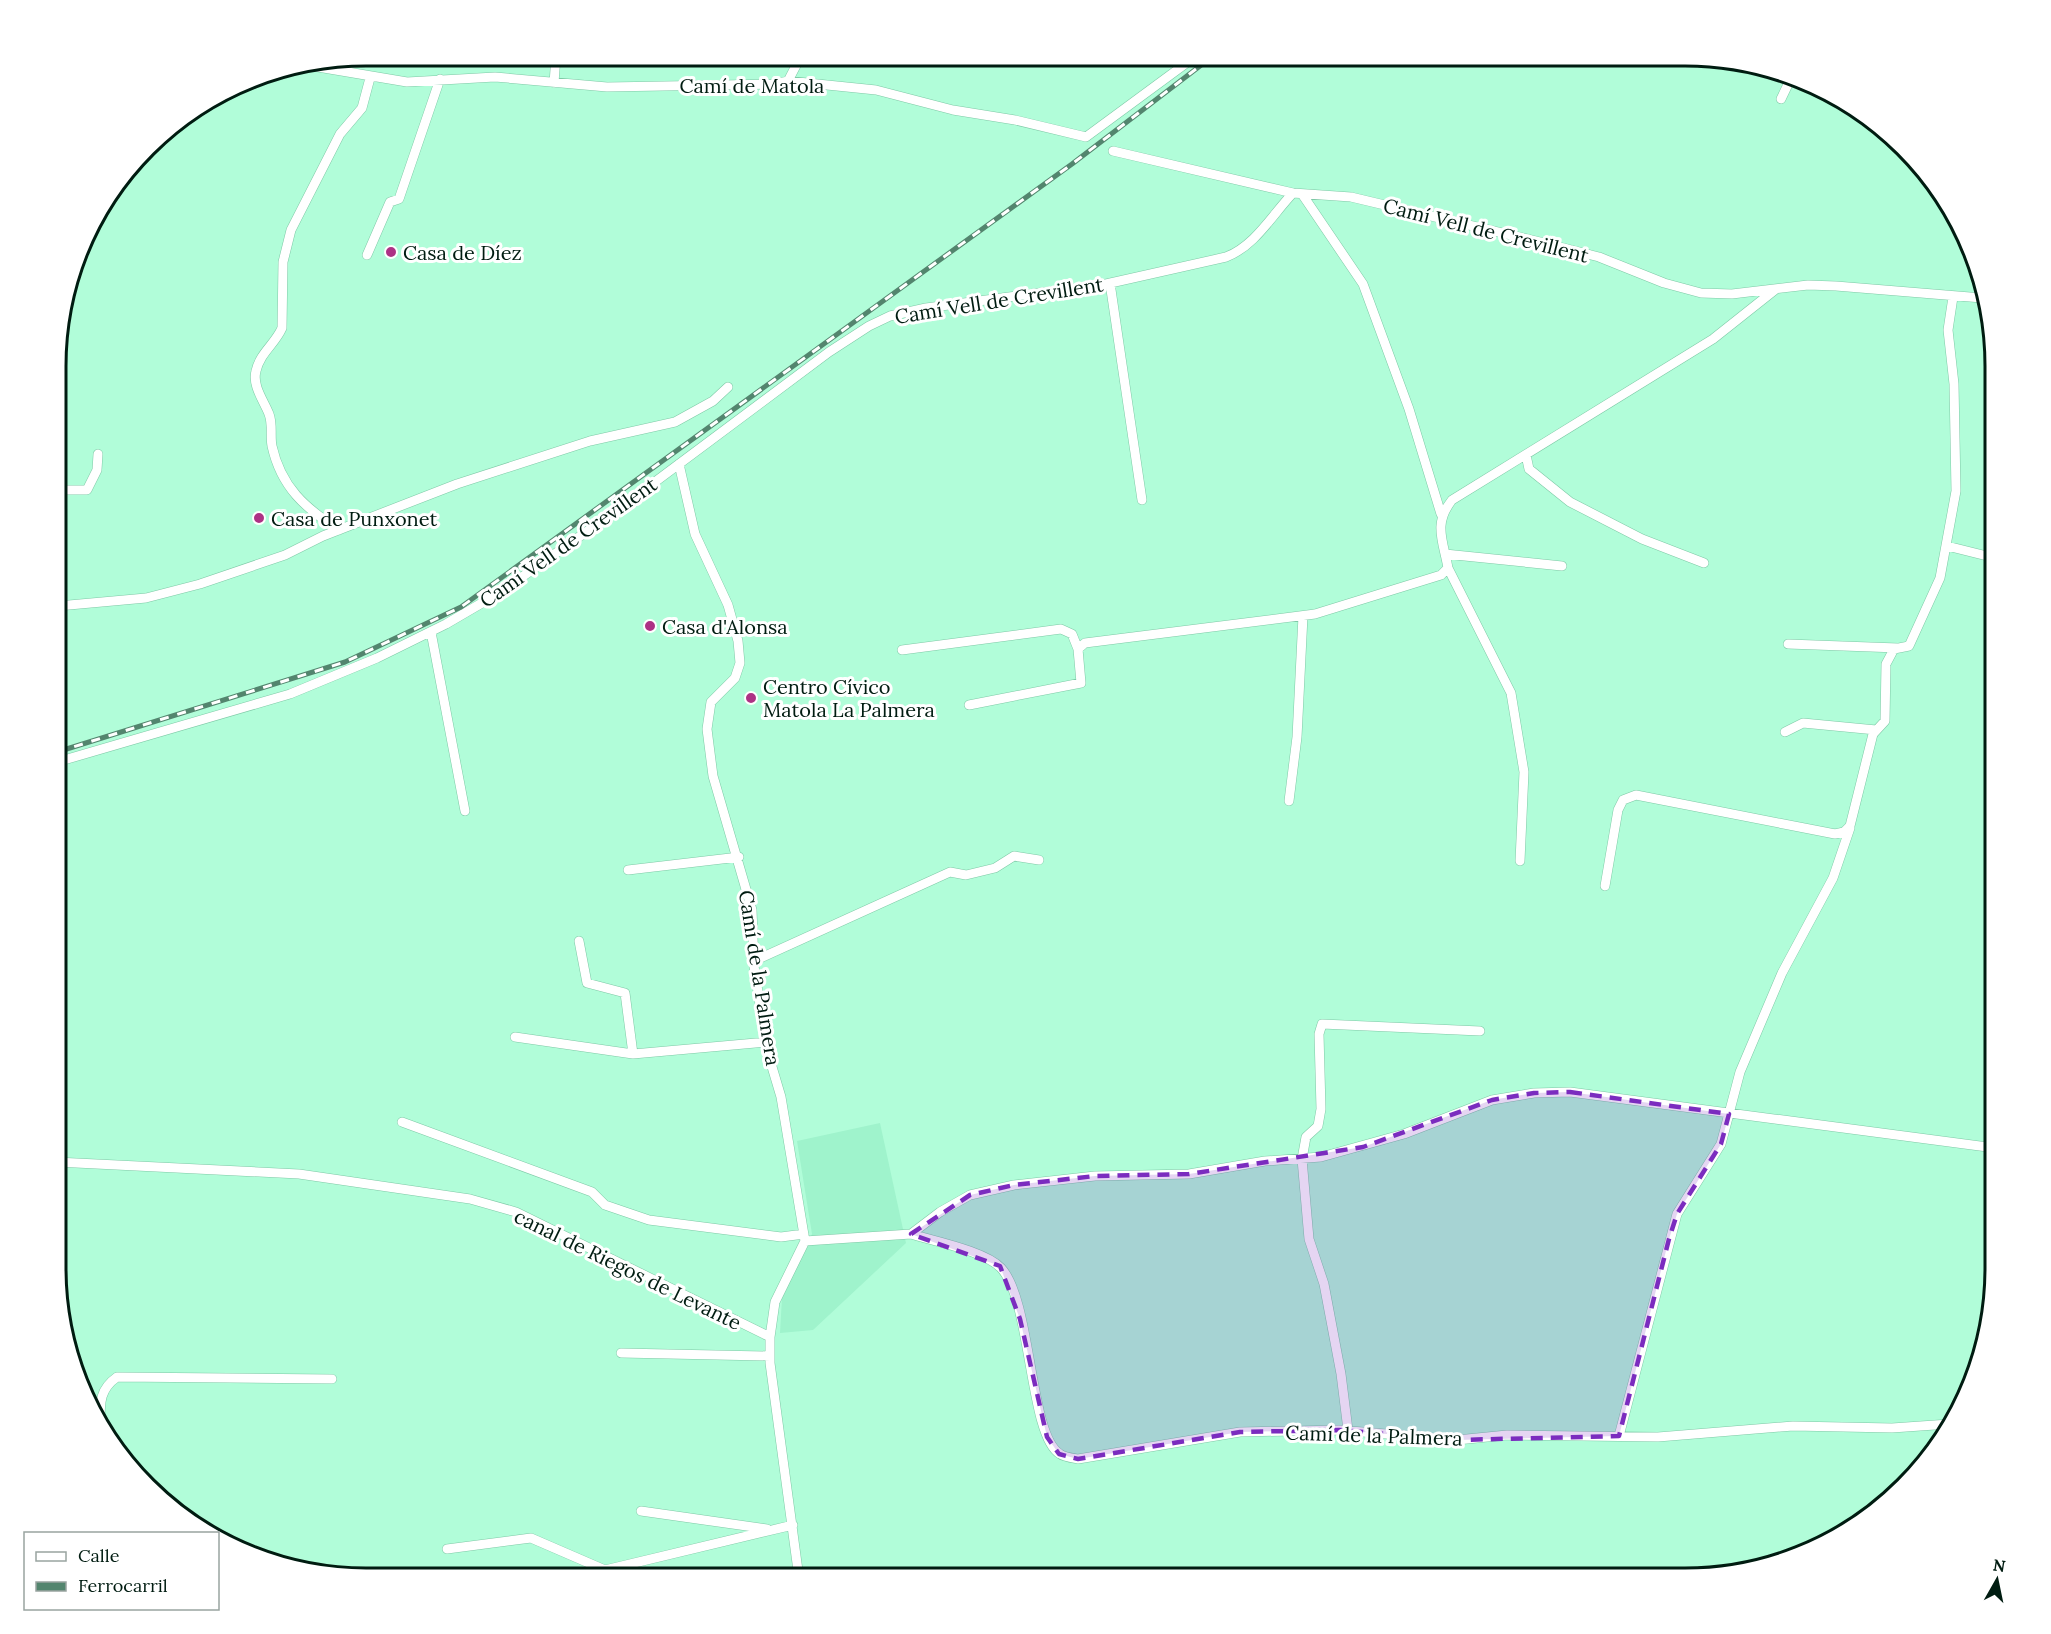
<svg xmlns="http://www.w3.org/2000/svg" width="2051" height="1634" font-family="Lora,serif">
<rect width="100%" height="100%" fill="#b1fdd9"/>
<path fill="#9ff3cc" d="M880,1123L906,1243L813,1330L780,1333L782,1298L812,1234L797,1141Z"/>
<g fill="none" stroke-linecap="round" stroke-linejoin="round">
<defs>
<path id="minor" d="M306,65L407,82L495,77L607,87L775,84L788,81L876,90L953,110L1015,120L1086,137L1196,56
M788,81L801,56
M554,83L556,56
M1781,99L1792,76
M1113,151L1293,193
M1302,194L1363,284L1409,409L1441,514
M367,255L390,202L399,199L440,79
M1110,283L1142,500
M1526,455L1529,469L1570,502L1642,539L1704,563
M679,464L695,534L728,605L738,641L740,663L735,678L711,702L707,729L713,776L752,910L754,966L767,1050L781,1097L805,1241L775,1302L770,1337V1363L799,1578
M58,490H87L97,470L98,454
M339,530C305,508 281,487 272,446C270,436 273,424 269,414C264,401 252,386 256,371C260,353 275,344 282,328L283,262L291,230L340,134L362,108L370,78
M1947,546L1995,558
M1445,554L1562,566
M1448,568L1511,693L1524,772L1520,861
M58,606L146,598L200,584L285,555L323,536L457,484L590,441L675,422L713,401L728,387
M431,632L465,811
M1788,644L1898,648
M902,650L1061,629L1072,634L1078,649
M969,705L1081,683L1078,649L1085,643L1315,614L1441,575L1448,568C1443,540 1433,524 1452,500L1713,339L1776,289
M1785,732L1803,723L1876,730
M57,762L290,694L377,658L446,624L499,593L616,511L829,352L869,326L890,316L926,308L1106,284L1226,257C1255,246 1272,215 1293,193L1351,197L1544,243L1599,257L1664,283L1701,293L1732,294L1808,285L1836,286L1982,298
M1289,801L1297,737L1303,616
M628,870L739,857
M1605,886L1618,810L1623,800L1636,795L1835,834L1844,832L1850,826L1873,734L1885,721L1886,664L1894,649L1909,646L1940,578L1956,491L1954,384L1948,330L1953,297
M579,941L587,983L625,993L633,1054
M754,961L950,872L966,875L995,868L1014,856L1039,860
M515,1037L633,1054L766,1042
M402,1122L592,1192L605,1205L649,1220L781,1237L804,1234
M56,1162L299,1174L470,1199L516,1212L770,1337
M911,1234C933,1241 985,1251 1001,1268C1032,1301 1029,1436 1060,1454C1064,1457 1072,1458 1078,1459L1240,1432L1339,1430L1457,1440L1507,1435L1658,1437L1793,1426L1892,1428L1949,1424
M805,1241L911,1234L940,1212L970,1195L1014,1185L1095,1176L1189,1174L1265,1161L1321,1157L1404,1134L1492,1100L1534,1093L1570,1092L1995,1148
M621,1353L770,1356
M100,1422C100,1402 100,1389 117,1377L332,1379
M1348,1430L1341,1374L1324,1284L1309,1239L1302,1159L1306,1137L1318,1126L1321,1109L1319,1034L1322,1024L1480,1031
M1619,1436L1677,1214L1721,1144L1740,1072L1782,973L1833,878L1850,828
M641,1511L767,1529
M447,1549L531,1538L605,1570L793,1525"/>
</defs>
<use href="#minor" stroke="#7ec9a6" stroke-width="10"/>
<use href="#minor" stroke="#fff" stroke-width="9"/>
<defs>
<path id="rail" d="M57,752L345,662L461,607L1072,164L1213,56"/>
</defs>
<use href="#rail" stroke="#53856e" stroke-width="5"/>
<use href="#rail" stroke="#fff" stroke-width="3" stroke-dasharray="9" stroke-linecap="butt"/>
</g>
<path fill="#7b2cbf" fill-opacity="0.2" stroke="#7b2cbf" stroke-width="4.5" stroke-dasharray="12 8" stroke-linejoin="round" d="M1570,1092L1729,1114L1721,1144L1677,1214L1669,1239L1619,1436L1457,1440L1339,1430L1240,1432L1078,1459L1059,1454L1047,1437L1020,1319L1000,1266L911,1234L970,1195L1014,1185L1095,1176L1189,1174L1363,1147L1492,1100L1534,1093Z"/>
<g fill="#ad3285" stroke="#fff" stroke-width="2">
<circle cx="391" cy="252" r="6"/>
<circle cx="259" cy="518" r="6"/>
<circle cx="650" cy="626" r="6"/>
<circle cx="751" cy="698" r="6"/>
</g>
<g text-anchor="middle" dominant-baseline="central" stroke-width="6" stroke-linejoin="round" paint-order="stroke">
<g font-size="20" fill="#001c11" stroke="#fff">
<text x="752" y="85">Camí de Matola</text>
<text transform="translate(1486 230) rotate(14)">Camí Vell de Crevillent</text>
<text transform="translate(999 300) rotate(-9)">Camí Vell de Crevillent</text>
<text transform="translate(568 542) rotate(-35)">Camí Vell de Crevillent</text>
<text transform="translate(760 978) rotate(81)">Camí de la Palmera</text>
<text transform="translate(628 1269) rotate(26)">canal de Riegos de Levante</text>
<text transform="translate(1374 1435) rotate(2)">Camí de la Palmera</text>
</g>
<g font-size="20" fill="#001c11" stroke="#fff" text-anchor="start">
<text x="403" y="252">Casa de Díez</text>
<text x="271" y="518">Casa de Punxonet</text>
<text x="662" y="626">Casa d'Alonsa</text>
<text x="763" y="686">Centro Cívico<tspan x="763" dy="23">Matola La Palmera</tspan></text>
</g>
</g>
<path d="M0 0H2051V1634H0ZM366 66H1685A300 300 0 0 1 1985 366V1268A300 300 0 0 1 1685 1568H366A300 300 0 0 1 66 1268V366A300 300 0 0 1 366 66Z" fill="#fff" fill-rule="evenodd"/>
<path fill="none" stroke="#001c11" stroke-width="3" d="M366 66H1685A300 300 0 0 1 1985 366V1268A300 300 0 0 1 1685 1568H366A300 300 0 0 1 66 1268V366A300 300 0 0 1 366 66Z"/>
<rect x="24" y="1532" width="195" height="78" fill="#ffffff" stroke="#99a4a0" stroke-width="1.5"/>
<rect x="36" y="1552" width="30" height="9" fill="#ffffff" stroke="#99a4a0" stroke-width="1.5"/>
<text x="78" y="1562" font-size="18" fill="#001c11">Calle</text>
<rect x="36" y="1582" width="30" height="9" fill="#53856e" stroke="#99a4a0" stroke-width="1.5"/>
<text x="78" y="1592" font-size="18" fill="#001c11">Ferrocarril</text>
<g transform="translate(1997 1580) rotate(9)" stroke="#ffffff" stroke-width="4.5" paint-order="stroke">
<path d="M0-4.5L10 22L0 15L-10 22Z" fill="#001c11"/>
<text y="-9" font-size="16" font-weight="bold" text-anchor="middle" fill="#001c11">N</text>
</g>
</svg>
